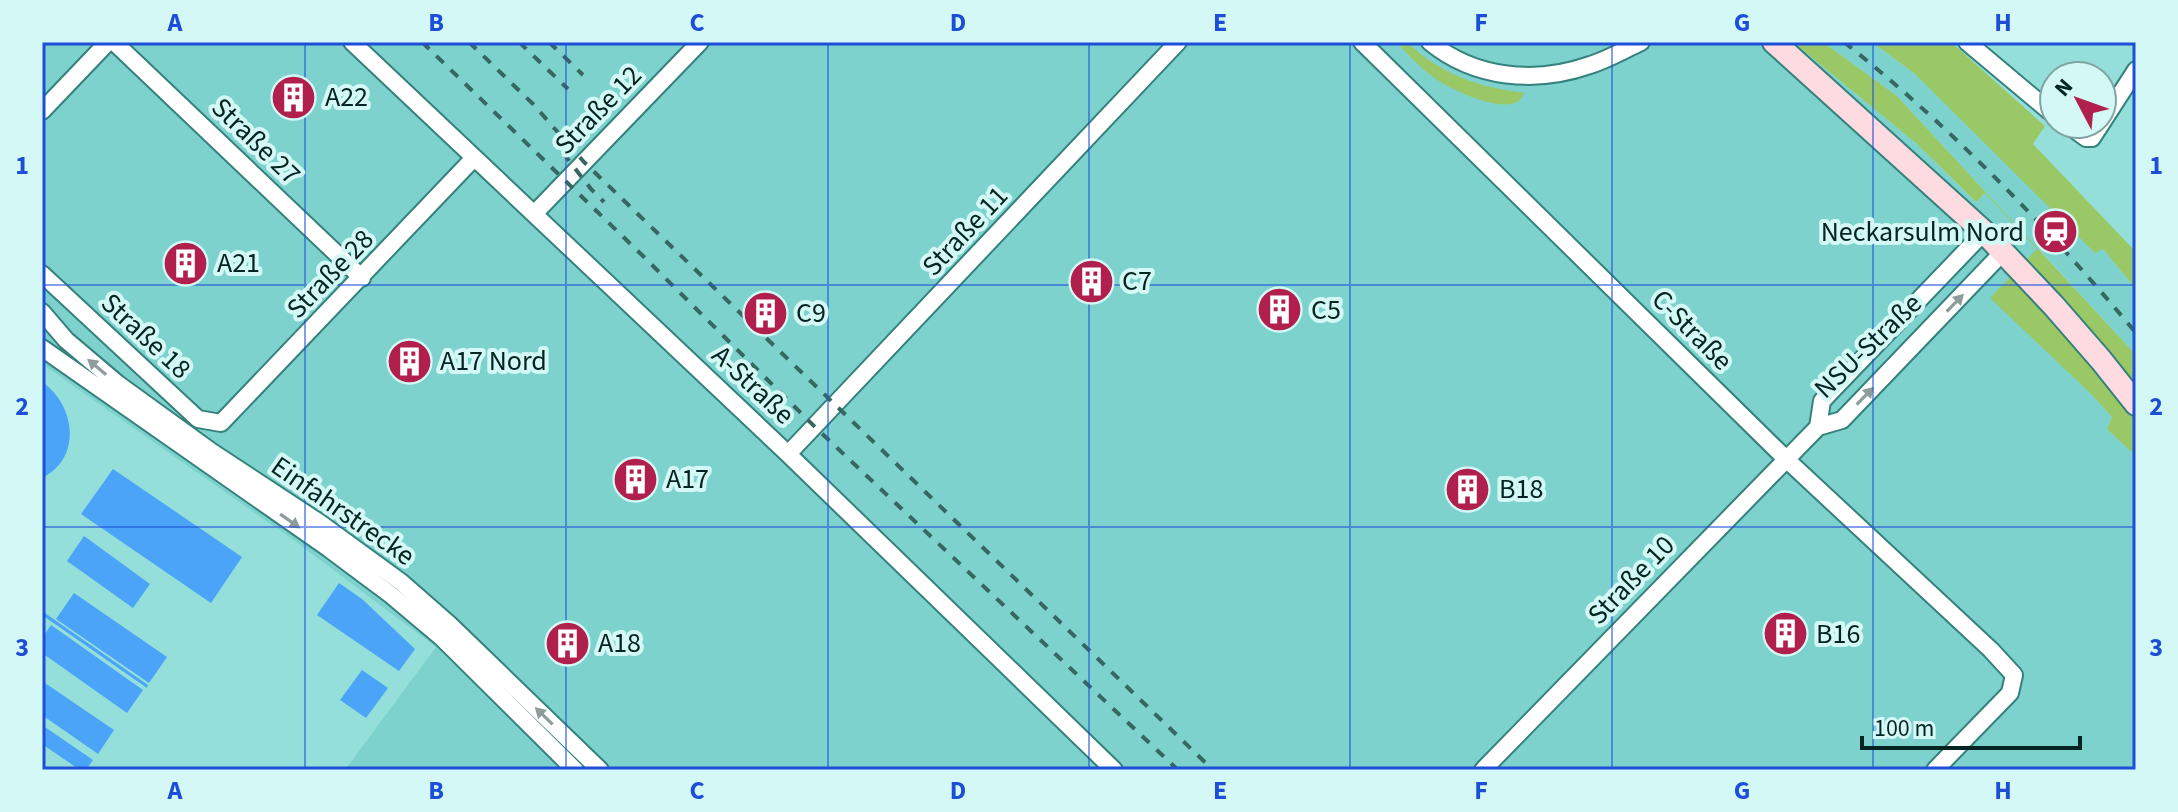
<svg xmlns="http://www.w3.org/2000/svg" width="2178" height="812" font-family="'Source Sans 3',sans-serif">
<rect width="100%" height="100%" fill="#94dfd9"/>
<path fill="#7dd2cd" d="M42,42H1793L1917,144L1975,202L1985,193L2008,216L1897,96L1823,42H1872L1915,74L2102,248L2136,289V355L2039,249L2088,391L2112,417L2107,429L2136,456V770H345L436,647L295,541L42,364Z"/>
<path fill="#9bc867" d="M1396,42H1407C1441,75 1479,87 1525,93C1522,96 1521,100 1517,102C1498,112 1449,89 1433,77C1419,67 1408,54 1396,42Z
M1793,42H1823L1897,96L2136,355V456L2107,429L2112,417L2088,391L1990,298L2037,249L1985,193L1976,202L1917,144Z
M1872,42H1951L2045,126L2033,144L2136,252V289L2103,249L2095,253L1915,74Z"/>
<path fill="#4ba4f8" d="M42,382C75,404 83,458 42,478Z
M113,469L242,557L211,603L81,514Z
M84,536L150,584L133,608L67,561Z
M339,583L362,599L415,649L399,671L317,615Z
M74,593L167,657L149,683L56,619Z
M42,611L148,685L147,688L42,615Z
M51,625L143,690L127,713L42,653V638Z
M362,670L388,688L366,718L340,700Z
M42,681L114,730L98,754L42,715Z
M42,725L93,760L86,770H80L42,744Z"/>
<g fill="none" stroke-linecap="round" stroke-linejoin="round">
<defs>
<path id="minor" d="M114,42L362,278
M352,42L788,454L1114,770
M1362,42L1786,459L1991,650L2014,675L2010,693L1935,770
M1430,42C1475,79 1536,84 1590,65C1607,60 1624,50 1641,42
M1967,42L2054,115
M42,111L108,42
M2067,124L2086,138H2092L2136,70
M534,214L700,42
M42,274L198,419L221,423L474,158
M42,312L66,340L118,384L212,452L320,523L401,582L449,624L600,770
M42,348L328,548L391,595L441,637L575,770
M1818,427L1822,401L1984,232
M788,454L1178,42
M1483,770L1818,427L1842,420L2004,251"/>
<path id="secondary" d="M1774,42L1984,232L2054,306L2101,360L2136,404"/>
</defs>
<use href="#minor" stroke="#35817c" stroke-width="20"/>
<use href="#secondary" stroke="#35817c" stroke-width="26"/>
<use href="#minor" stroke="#fff" stroke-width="16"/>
<use href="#secondary" stroke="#fddbe1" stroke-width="22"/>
<path stroke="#376663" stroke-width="4" stroke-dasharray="10 10" stroke-linecap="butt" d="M422,42L644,257L815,427L1178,770
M469,42L533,104L584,162L1213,770
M519,42L568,89
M549,42L583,75
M1844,42C1953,129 2047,226 2136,333
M563,153L591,189L604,202"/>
</g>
<defs><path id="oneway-solid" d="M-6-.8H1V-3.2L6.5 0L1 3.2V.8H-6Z" transform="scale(2)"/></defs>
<g fill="#8e9c9c">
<use href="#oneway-solid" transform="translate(1955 303) rotate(-46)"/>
<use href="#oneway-solid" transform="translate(97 367) rotate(-140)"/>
<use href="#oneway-solid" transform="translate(1865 396) rotate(-46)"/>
<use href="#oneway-solid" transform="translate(290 521) rotate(35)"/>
<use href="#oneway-solid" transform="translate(544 716) rotate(-136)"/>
</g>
<path fill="none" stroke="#1d4ed8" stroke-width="2" stroke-opacity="0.55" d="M305,42V770M566,42V770M828,42V770M1089,42V770M1350,42V770M1612,42V770M1873,42V770M42,285H2136M42,527H2136"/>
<defs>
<symbol id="building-disc" viewBox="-11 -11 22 22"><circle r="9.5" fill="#b1204c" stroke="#d4f8f5"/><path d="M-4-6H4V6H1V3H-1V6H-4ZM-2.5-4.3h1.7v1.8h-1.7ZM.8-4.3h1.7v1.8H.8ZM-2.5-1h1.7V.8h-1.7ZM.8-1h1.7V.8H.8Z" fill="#fff"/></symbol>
<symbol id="station-disc" viewBox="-11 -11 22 22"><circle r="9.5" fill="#b1204c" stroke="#d4f8f5"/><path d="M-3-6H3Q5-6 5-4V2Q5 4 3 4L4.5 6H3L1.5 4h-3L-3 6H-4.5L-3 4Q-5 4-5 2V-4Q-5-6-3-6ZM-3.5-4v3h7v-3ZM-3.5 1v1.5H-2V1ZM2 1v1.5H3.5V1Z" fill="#fff"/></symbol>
</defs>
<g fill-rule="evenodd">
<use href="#building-disc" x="268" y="72" width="51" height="51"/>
<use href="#station-disc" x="2030" y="206" width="51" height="51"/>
<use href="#building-disc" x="160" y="238" width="51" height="51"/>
<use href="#building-disc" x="1066" y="256" width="51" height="51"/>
<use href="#building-disc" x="1254" y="284" width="51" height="51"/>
<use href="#building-disc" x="740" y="288" width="51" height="51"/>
<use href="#building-disc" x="384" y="336" width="51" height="51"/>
<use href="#building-disc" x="610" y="454" width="51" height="51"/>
<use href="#building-disc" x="1442" y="464" width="51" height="51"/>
<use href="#building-disc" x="1760" y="608" width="51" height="51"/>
<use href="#building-disc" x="542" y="618" width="51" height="51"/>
</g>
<g text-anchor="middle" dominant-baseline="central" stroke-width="8" stroke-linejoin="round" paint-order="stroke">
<g font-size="28" fill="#042422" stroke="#d4f8f5" text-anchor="start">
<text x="325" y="97">A22</text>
<text x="2024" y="232" text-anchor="end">Neckarsulm Nord</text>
<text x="217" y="263">A21</text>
<text x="1122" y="281">C7</text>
<text x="1311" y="310">C5</text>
<text x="796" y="313">C9</text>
<text x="440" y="361">A17 Nord</text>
<text x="666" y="479">A17</text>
<text x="1499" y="489">B18</text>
<text x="1816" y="634">B16</text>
<text x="598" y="643">A18</text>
</g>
<g font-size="28" fill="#042422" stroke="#d4f8f5">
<text transform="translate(598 110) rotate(-46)">Straße 12</text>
<text transform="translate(256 141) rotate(44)">Straße 27</text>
<text transform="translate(965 231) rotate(-47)">Straße 11</text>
<text transform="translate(330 274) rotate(-46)">Straße 28</text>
<text transform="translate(1692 330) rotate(45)">C-Straße</text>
<text transform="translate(146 336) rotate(43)">Straße 18</text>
<text transform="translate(1868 346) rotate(-44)">NSU-Straße</text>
<text transform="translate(753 385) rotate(43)">A-Straße</text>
<text transform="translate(343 511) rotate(35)">Einfahrstrecke</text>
<text transform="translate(1631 580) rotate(-46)">Straße 10</text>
</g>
</g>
<rect width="2178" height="812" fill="none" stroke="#d4f8f5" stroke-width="88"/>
<g transform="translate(2078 100) rotate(311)"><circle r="38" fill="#d4f8f5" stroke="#81a3a1" stroke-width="2"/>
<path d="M0-6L14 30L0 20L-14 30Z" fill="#b1204c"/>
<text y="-12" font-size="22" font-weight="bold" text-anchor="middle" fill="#042422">N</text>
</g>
<path d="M1862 736v12h218v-12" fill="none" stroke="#042422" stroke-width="4"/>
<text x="1874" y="736" font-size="24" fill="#042422" stroke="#d4f8f5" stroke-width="6" paint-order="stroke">100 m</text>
<rect x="44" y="44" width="2090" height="724" fill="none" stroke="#1d4ed8" stroke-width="3"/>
<g font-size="26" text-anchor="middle" font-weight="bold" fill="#1d4ed8">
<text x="175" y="31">A</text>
<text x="436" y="31">B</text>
<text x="697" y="31">C</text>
<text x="958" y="31">D</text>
<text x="1220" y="31">E</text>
<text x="1481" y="31">F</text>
<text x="1742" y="31">G</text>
<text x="2003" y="31">H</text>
<text x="22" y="174">1</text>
<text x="2156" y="174">1</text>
<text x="22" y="415">2</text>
<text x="2156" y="415">2</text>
<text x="22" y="656">3</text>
<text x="2156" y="656">3</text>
<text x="175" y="799">A</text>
<text x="436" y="799">B</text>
<text x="697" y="799">C</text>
<text x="958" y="799">D</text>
<text x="1220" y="799">E</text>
<text x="1481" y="799">F</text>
<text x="1742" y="799">G</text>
<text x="2003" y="799">H</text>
</g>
</svg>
